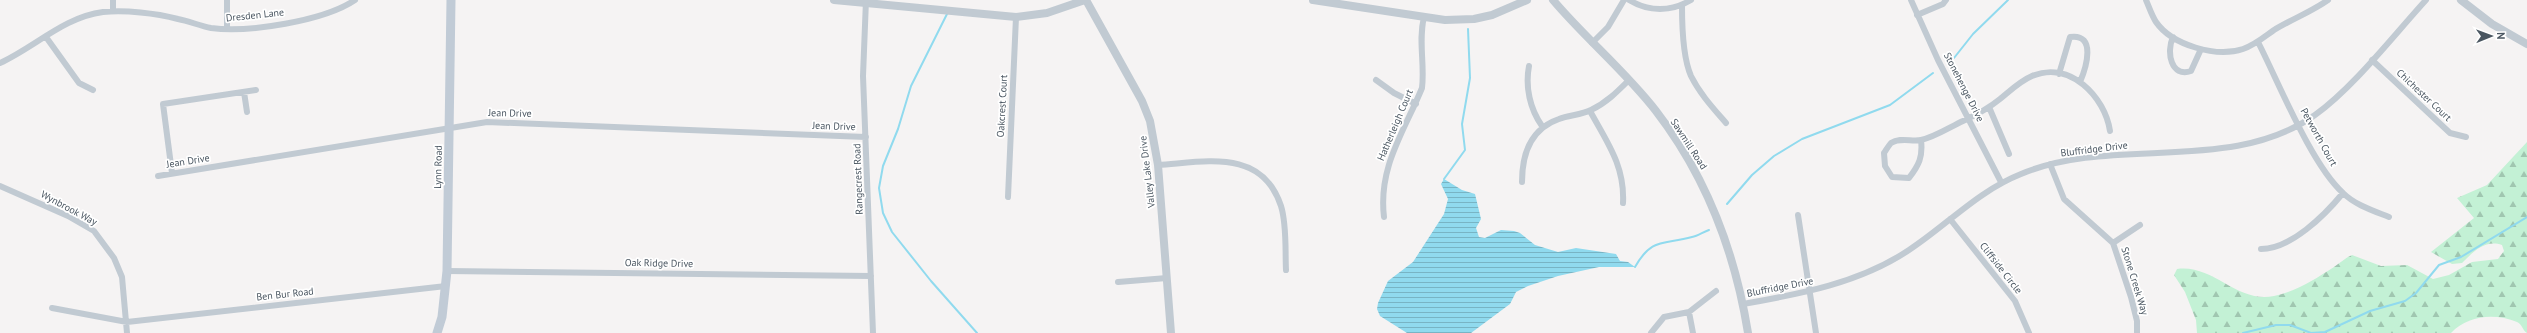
<svg xmlns="http://www.w3.org/2000/svg" width="2527" height="333" font-family="'PT Sans',sans-serif">
<defs>
<pattern id="forest-firs" width="22" height="20" patternUnits="userSpaceOnUse"><rect width="22" height="20" fill="#c3f1d5"/><path d="M5 1l3.5 6h-7zM16 11l3.5 6h-7z" fill="#a0c6b0"/></pattern>
<pattern id="water-rules" width="6" height="5" patternUnits="userSpaceOnUse"><rect width="6" height="5" fill="#90daee"/><path d="M0 2.5h6" fill="none" stroke="#78b4c4"/></pattern>
</defs>
<rect width="100%" height="100%" fill="#f5f3f3"/>
<path fill="url(#forest-firs)" d="M2527,142V333C2523,331 2522,324 2517,322C2495,313 2468,315 2451,333H2197L2196,320L2185,292L2174,275L2177,269C2214,264 2237,304 2274,296C2298,291 2315,279 2334,267C2340,263 2345,258 2352,255L2381,266L2407,265L2433,279L2449,275L2472,262L2498,259L2504,251L2502,245C2485,239 2473,252 2462,263L2452,264L2431,252L2474,218L2457,198L2487,185Z"/>
<path fill="url(#water-rules)" d="M1444,179L1462,190L1475,194L1481,219L1476,228L1479,237L1485,238L1501,230L1514,231L1520,233L1535,245L1558,252L1576,248L1616,254L1620,261L1628,262L1635,267H1599L1558,276L1528,286L1516,292L1510,304L1471,333H1407L1380,316L1377,309L1378,303L1388,281L1413,262L1444,214L1448,199L1441,184Z"/>
<g fill="none" stroke-linecap="round" stroke-linejoin="round">
<path stroke="#90daee" stroke-width="2" d="M947,14L911,86L898,129L883,166L879,188L883,213L892,232L931,281L977,333
M1954,58L1973,34L2008,0
M1444,179L1465,150L1462,124L1470,78L1468,29
M1727,204L1752,175L1774,156L1802,139L1890,105L1933,73
M1635,267C1652,237 1663,245 1692,237C1698,236 1703,232 1709,230
M2243,333L2276,325H2290L2311,333L2325,332L2370,311L2405,301L2416,293L2439,265L2461,257L2527,217"/>
<path stroke="#c1cad2" stroke-width="6" d="M113,0V11
M866,0L863,76L873,333
M1629,0C1649,12 1671,12 1691,0
M1911,0L1938,60L2001,182
M2146,0C2149,7 2152,16 2156,22C2172,45 2216,58 2243,49C2255,45 2264,37 2274,30C2292,19 2311,12 2328,0
M1682,6C1682,26 1683,58 1691,76C1700,94 1713,108 1726,123
M1917,15L1943,4L1946,0
M227,29V0
M46,37L79,83L93,90
M2173,37C2166,52 2171,78 2191,71L2201,49
M2258,42C2279,83 2311,164 2343,193C2355,205 2374,211 2389,217
M1592,43L1608,27L1624,0
M2372,60L2450,133L2466,137
M0,63C35,47 64,17 103,12C126,10 155,13 178,19C189,21 200,26 211,28C248,33 324,21 355,0
M1529,66C1525,87 1530,109 1542,126
M2059,74L2070,37C2097,33 2086,68 2080,82
M1376,80L1394,93L1416,104
M244,92L247,112
M1989,107L2009,154
M1590,111C1607,142 1625,166 1623,203
M1921,140C1923,157 1919,165 1909,178L1892,177L1885,166L1884,153C1886,150 1889,145 1891,143C1900,137 1912,142 1921,140C1935,137 1950,127 1963,121C1976,115 1989,108 2000,99C2010,91 2020,81 2032,76C2070,60 2105,97 2110,131
M2050,164L2064,199L2113,243L2131,297L2137,321V333
M1158,165C1206,162 1262,148 1281,206C1287,225 1285,251 1286,270
M172,173L163,104L256,90
M158,176L487,122L866,137
M1522,182C1522,154 1530,129 1559,119C1569,115 1581,115 1591,110C1606,103 1617,92 1629,80
M0,186L68,216L94,231L114,258L122,277L127,333
M1008,197L1016,17
M1798,215L1816,333
M1384,217C1378,167 1404,132 1422,88C1425,64 1418,41 1424,17
M1950,219L2015,301L2029,333
M2113,243L2140,225
M2261,249C2291,249 2325,215 2343,193
M447,271L871,276
M1118,282L1167,278
M1743,304C1800,294 1860,283 1909,250C1947,225 1978,191 2021,174C2114,135 2230,175 2315,115C2353,88 2394,35 2426,0
M52,308L127,322L446,286
M1689,312L1693,333
M1651,333L1664,317L1689,312L1716,291"/>
<path stroke="#c1cad2" stroke-width="8" d="M834,0L1016,17L1047,13L1085,0
M1086,0L1142,101L1150,121L1158,165L1171,333
M1313,0L1445,20L1474,19L1492,15L1527,0
M1553,0C1585,38 1625,71 1656,111C1706,176 1735,252 1748,333
M2461,0L2492,24L2527,44"/>
<path stroke="#c1cbd6" stroke-width="9" d="M437,333L442,317L447,271L451,0"/>
</g>
<g text-anchor="middle" dominant-baseline="central" stroke-width="3.5" stroke-linejoin="round" paint-order="stroke">
<g font-size="10" fill="#4a5661" stroke="#fff">
<text transform="translate(255 15) rotate(-6)">Dresden Lane</text>
<text transform="translate(1964 87) rotate(63)">Stonehenge Drive</text>
<text transform="translate(2424 95) rotate(43)">Chichester Court</text>
<text transform="translate(1002 106) rotate(-87)">Oakcrest Court</text>
<text transform="translate(510 113) rotate(1)">Jean Drive</text>
<text transform="translate(1395 125) rotate(-67)">Hatherleigh Court</text>
<text transform="translate(834 126) rotate(2)">Jean Drive</text>
<text transform="translate(2319 137) rotate(61)">Petworth Court</text>
<text transform="translate(1689 144) rotate(57)">Sawmill Road</text>
<text transform="translate(2094 149) rotate(-7)">Bluffridge Drive</text>
<text transform="translate(188 161) rotate(-9)">Jean Drive</text>
<text transform="translate(438 167) rotate(-89)">Lynn Road</text>
<text transform="translate(1147 172) rotate(-97)">Valley Lake Drive</text>
<text transform="translate(858 179) rotate(-92)">Rangecrest Road</text>
<text transform="translate(69 208) rotate(28)">Wynbrook Way</text>
<text transform="translate(659 263) rotate(1)">Oak Ridge Drive</text>
<text transform="translate(2001 268) rotate(52)">Cliffside Circle</text>
<text transform="translate(2135 281) rotate(73)">Stone Creek Way</text>
<text transform="translate(1780 287) rotate(-11)">Bluffridge Drive</text>
<text transform="translate(285 294) rotate(-6)">Ben Bur Road</text>
</g>
</g>
<g transform="translate(2491 36) rotate(89)" stroke="#ffffff" stroke-width="3" paint-order="stroke">
<path d="M0-3L7 15L0 10L-7 15Z" fill="#4a5661"/>
<text y="-6" font-size="11" font-weight="bold" text-anchor="middle" fill="#4a5661">N</text>
</g>
</svg>
